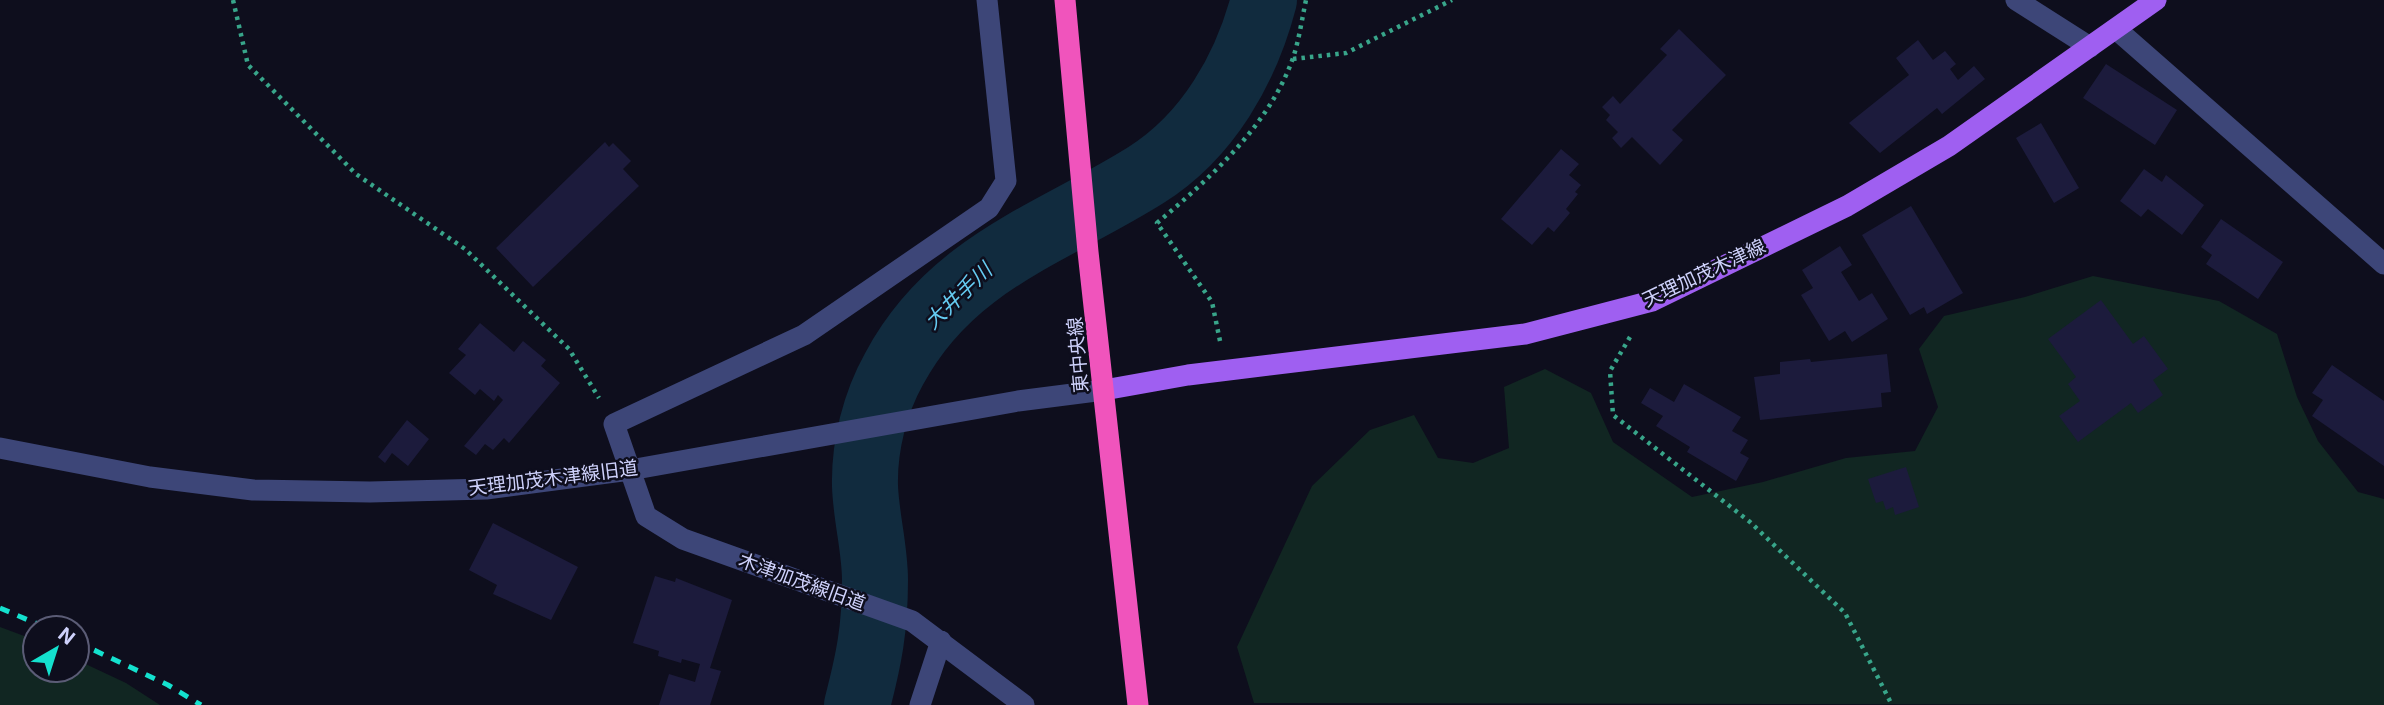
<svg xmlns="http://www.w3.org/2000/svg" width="2384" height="705" font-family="Inter,'Noto Sans JP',sans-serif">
<rect width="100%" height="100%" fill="#0e0e1d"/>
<path fill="#112622" d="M2093,276L2219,301L2277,334L2297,397L2318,441L2358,492L2384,499V705L1254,703L1237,647L1312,486L1370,430L1414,415L1438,458L1473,463L1509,448L1504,387L1545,369L1591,393L1613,442L1692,497L1763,482L1846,458L1915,451L1938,407L1919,349L1944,316L2025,297Z
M0,627L35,640V670H77V660L126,683L160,705H0Z"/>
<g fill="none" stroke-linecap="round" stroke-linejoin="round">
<path stroke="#112b3e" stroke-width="66" d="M857,705C869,659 875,629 875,580C875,549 866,517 865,486C864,446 875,403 894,369C951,262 1052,234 1146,175C1208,136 1246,69 1264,0"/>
</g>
<path fill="#1c1b3c" d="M1679,29L1726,75L1672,130L1683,140L1660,165L1632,137L1621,148L1612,138L1618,132L1606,120L1610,115L1602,107L1613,96L1620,104L1667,55L1660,49Z
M1918,40L1933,60L1945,51L1956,64L1950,69L1958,80L1974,66L1985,79L1942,114L1937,108L1880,153L1849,123L1909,75L1896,58Z
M2106,64L2177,110L2155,145L2083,98Z
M2041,123L2079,188L2054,203L2016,138Z
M605,142L609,147L613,143L631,161L623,169L639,186L533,287L496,248Z
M1561,149L1579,164L1569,175L1581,185L1575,192L1578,194L1566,209L1570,213L1554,232L1548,227L1532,245L1501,219Z
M2144,169L2162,182L2166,175L2204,205L2182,235L2148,209L2141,217L2120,201Z
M1911,206L1963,293L1927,314L1924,307L1910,315L1862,235Z
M2221,219L2283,262L2258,299L2206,264L2212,255L2201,247Z
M1840,246L1852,265L1841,272L1859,301L1872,293L1888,319L1852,342L1845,331L1829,341L1801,295L1813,288L1802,270Z
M2101,300L2133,344L2144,336L2168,369L2153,380L2163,395L2138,413L2131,403L2078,442L2059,416L2080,401L2068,384L2076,377L2048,339Z
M480,323L514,352L523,341L546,360L541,366L560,383L509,443L504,438L493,450L485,444L476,455L464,446L503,400L498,395L494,401L480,389L475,395L449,373L466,355L458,349Z
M1887,354L1891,392L1881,393L1882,407L1760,420L1754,377L1780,374V362L1810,359L1811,362Z
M2332,365L2384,401V466L2312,416L2323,400L2312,393Z
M1684,384L1741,417L1732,431L1748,440L1740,453L1749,458L1736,481L1687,452L1690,447L1656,426L1663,416L1641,403L1650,388L1674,402Z
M407,420L429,439L408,466L392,453L385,463L378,457Z
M1906,467L1919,507L1895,515L1893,507L1886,510L1883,501L1876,503L1868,479Z
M493,523L578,567L551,620L493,594L497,585L469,570Z
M655,576L675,582L676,578L732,600L710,668L721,671L710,705H659L669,674L695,682L700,664L682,659L681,663L658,656L659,651L633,643Z"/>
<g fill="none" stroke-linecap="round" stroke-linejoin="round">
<path stroke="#38a58a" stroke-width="4.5" stroke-dasharray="3.5 5" stroke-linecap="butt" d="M233,0L248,65L356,174L465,249L569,349L599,398
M1293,59L1346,53L1452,0
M1630,337L1610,371L1613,415L1750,522L1845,613L1892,705
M1220,341L1212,302L1157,223C1210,178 1269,126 1293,58C1299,40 1302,19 1306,0"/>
<path stroke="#3d4678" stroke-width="21" d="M987,0L1006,181L989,208L804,335L614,424L646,516L683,539L912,621L1024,705
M2016,0L2090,47
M2116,29L2384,264
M0,448L150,477L253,490L370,492L486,489L630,470L1018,401L1104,390
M920,705L941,641"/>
<path stroke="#9f5ff1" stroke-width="21" d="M1104,390L1188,375L1525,334L1652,301L1847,206L1949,146L2156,0"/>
<path stroke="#f054bc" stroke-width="21" d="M1065,0L1088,252L1138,705"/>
<path stroke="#14e1ce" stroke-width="5" stroke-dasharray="10 9" stroke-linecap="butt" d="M0,608L47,628
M77,642L168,685L201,705"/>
</g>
<g text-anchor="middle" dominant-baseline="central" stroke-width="5" stroke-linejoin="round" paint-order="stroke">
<g font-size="19" fill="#ced1fb" stroke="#0e0e1d">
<text transform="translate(1704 273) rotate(-25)">天理加茂木津線</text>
<text transform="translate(1078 355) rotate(-95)">東中央線</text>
<text transform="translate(553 478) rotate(-7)">天理加茂木津線旧道</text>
<text transform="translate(802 582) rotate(20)">木津加茂線旧道</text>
</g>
<g font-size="21" font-style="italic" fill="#65cbf1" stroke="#0e0e1d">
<text transform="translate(958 296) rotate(-44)">大井手川</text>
</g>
</g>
<g transform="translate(56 649) rotate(39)"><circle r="33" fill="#0e0e1d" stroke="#5b5c76" stroke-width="2"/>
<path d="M0-5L12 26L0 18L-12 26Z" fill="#14e1ce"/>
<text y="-10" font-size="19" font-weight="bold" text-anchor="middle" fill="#ced1fb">N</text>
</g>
</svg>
